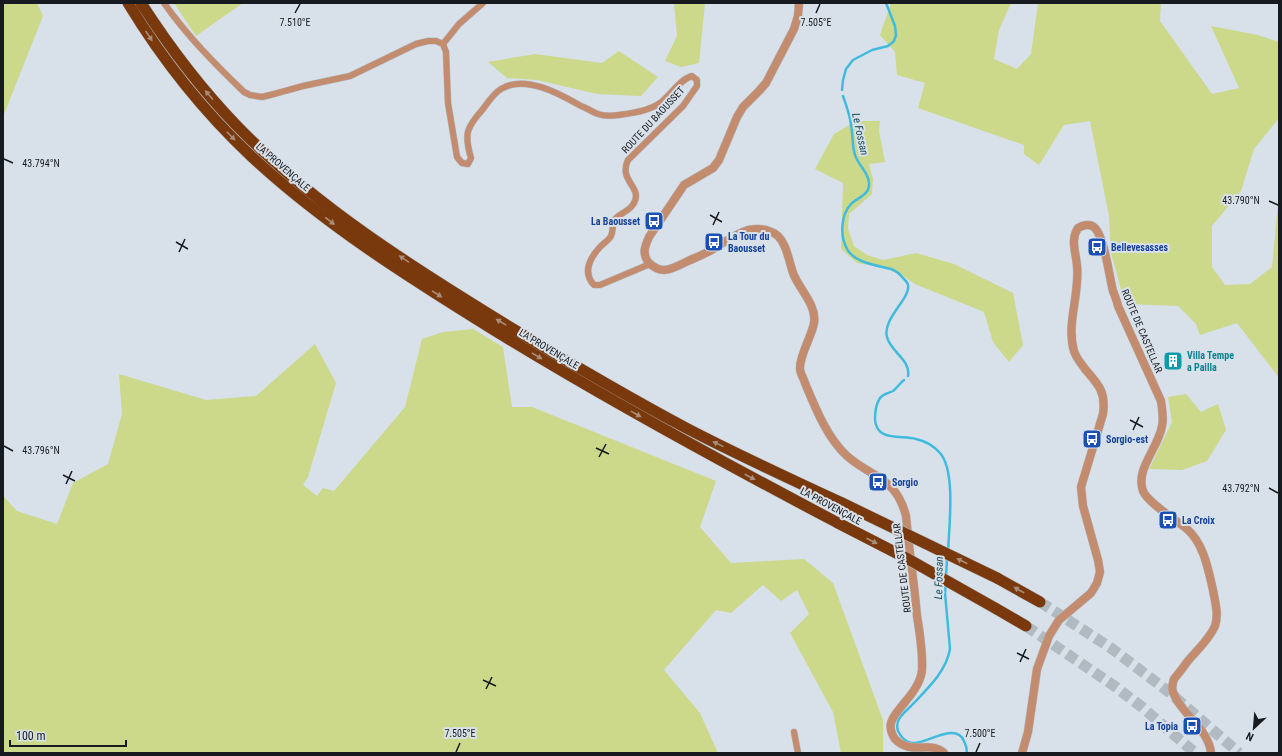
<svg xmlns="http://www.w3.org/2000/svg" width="1282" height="756" font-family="'Roboto Condensed',sans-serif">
<rect width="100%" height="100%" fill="#d8e1ea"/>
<path fill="#ccd88a" d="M3,3H37L43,16L3,117Z
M174,3H243L196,36Z
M674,3H705L699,63L681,67L665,61L677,36Z
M891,3H1011L999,30L994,59L1017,69L1031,54L1038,3H1161L1160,21L1212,94L1239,88L1211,26L1258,35L1279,42V118L1254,149L1241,191L1212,226V267L1225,285L1250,284L1272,267L1278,204L1279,203V378L1237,323L1200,335L1196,324L1178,306L1125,304L1111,253L1109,216L1090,121L1064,125L1039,165L1024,154V145L918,108L925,83L897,75L895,52L880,35Z
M619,51L658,77L641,96L597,94L537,80L507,78L488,62L535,54L602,63Z
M856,121H880L879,131L885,162L869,164L873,179L872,194L849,214L848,229L854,246L867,255L883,260L916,253L954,264L1013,293L1023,345L1009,362L993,342L984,312L915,284L893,269L857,263L841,249L843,183L815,169L834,134Z
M473,329L503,347L512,407H532L716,481L700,527L731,563L804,559L833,583L883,720V753H841L833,712L790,633L809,614L797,590L781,601L763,585L731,613L716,610L664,670L700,713L718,753H3V496L17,511L57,524L73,483L108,464L122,414L119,374L206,400L256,396L315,344L336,383L308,477L303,485L317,496L323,488L334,491L405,407L422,339L443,332Z
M1186,394L1201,412L1218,404L1226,430L1207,461L1182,470L1149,469L1172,422L1168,397Z"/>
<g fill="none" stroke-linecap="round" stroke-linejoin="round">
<path stroke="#40bbdd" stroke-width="2.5" d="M842,90L843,80L846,69L853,60L872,50L888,46L894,41L896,35L895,26L886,3
M843,96C846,105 850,115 851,125C853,135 852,146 855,155C858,165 870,174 869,185C869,195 857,198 851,204C841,215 840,234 846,247C853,263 876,265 891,269C896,271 900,274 903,278C905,280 908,283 908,285C911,298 882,319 887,337C890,351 911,360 908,376
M904,380C900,383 897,388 893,391C889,393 883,394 880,398C876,404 875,412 875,419C876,442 901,435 916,439C925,441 934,446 940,453C956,471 949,527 948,552
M946,577L947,559
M946,584L945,593L950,649C946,672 927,689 911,706C907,710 902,714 899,719C897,723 897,728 898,731C901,737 907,744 914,743C928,743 956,722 964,741C966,745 967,749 967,753"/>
<path stroke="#b1b9c1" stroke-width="11" stroke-dasharray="11 5.5" stroke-linecap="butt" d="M1040,602L1111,648L1169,692L1239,753
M1026,626L1113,685L1142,707L1195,753"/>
<defs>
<path id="minor" d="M164,3C187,36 216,65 244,92L250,95L262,97L274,94L303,86L350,76L416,44L428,41H436L443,44
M443,44L446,52L448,103L457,157L462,163L468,164L471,158C464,134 466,128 483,109C488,102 494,93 501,89C525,74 560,94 581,106C587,108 592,112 598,114C604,116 612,116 619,115C632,113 649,111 660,103C670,96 680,79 692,76L697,80V86L683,106L628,160C618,181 643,187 634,203C630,211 622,212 616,218C611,223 614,230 611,236C609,240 604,243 600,247C590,258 582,272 594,285H600L650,264
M443,44L459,24L483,3
M794,732L798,753"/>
<path id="tertiary" d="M799,3L798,16L794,29L766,83L759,91L743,107L737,117L719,160L713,168L684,185L649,237C645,246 642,253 648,262C652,266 658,270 664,270C670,270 678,266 684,263C692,259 700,256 708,252C721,245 734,234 748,230C754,229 763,228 769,231C776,233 781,238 784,245C788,253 790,264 793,273C799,289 817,305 814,323C812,336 799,356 800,369C800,373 804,379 805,383C815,407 827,438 847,456C872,478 896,477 906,516C909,549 914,582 917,616C920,634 923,652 922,670C921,682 912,694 905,702C896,714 884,723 895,739C911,756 931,740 944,753
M1022,753L1028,732L1037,669L1049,636L1059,620L1091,593L1097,583L1100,572L1098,560L1083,506L1081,487L1103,414C1106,392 1099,385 1085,369C1081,363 1076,358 1074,351C1066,324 1080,294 1077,266C1076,252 1070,240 1078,228C1083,225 1090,223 1095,228C1105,239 1109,276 1113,291C1115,296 1117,301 1118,306L1161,401C1162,409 1164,418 1162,426C1159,447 1135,469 1143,491C1148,503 1176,520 1187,529C1204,544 1208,569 1213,590C1215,602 1219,614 1215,626C1209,640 1196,651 1187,662C1183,668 1178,674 1174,679C1173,683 1171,687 1173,692C1180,713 1209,729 1211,753"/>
<path id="motorway" d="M128,3C162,59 203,111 251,156C324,224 410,278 494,330C606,399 722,462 838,523
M141,3C170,48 200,88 238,127C315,206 412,267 505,324C565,360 626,396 688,429C738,455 790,479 842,503
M997,578L1040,602
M995,608L1026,626"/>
</defs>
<use href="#minor" stroke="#b5bdc5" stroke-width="7"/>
<use href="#tertiary" stroke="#b5bdc5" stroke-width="9"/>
<use href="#motorway" stroke="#b5bdc5" stroke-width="12"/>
<use href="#minor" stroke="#c48c6f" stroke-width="6"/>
<use href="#tertiary" stroke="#c48c6f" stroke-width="8"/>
<use href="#motorway" stroke="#7a390d" stroke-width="11"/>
<defs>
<path id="motorway-bridge" d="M842,503L997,578
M838,523L908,559L995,608"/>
</defs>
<use href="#motorway-bridge" stroke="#b5bdc5" stroke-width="12" stroke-linecap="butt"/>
<use href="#motorway-bridge" stroke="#7a390d" stroke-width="11"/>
</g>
<defs><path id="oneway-solid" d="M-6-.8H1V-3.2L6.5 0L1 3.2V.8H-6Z"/></defs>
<g fill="#a98d7c">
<use href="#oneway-solid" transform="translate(149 36) rotate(56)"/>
<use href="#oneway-solid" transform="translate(209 95) rotate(-131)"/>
<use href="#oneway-solid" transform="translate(231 136) rotate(45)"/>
<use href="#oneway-solid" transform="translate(330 221) rotate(38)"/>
<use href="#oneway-solid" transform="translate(404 259) rotate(-146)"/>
<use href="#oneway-solid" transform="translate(437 294) rotate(32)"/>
<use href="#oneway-solid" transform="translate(501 322) rotate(-149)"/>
<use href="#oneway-solid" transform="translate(537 356) rotate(31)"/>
<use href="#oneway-solid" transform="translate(636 414) rotate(29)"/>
<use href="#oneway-solid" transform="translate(718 444) rotate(-154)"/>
<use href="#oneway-solid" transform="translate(750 477) rotate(28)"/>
<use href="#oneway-solid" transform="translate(872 541) rotate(27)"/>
<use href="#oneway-solid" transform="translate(962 561) rotate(-154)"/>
<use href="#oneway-solid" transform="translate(1019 590) rotate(-151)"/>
</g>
<path fill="none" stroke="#171a1e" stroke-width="1.5" d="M295,13L300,4M816,13L820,4M4,159L13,163M1269,201L1278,205M710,215L722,222M713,225L719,212M176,242L188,249M179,252L185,239M1130,420L1143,427M1133,430L1139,417M4,446L13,451M596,448L609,454M599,457L606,444M63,475L75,481M66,484L72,471M1269,488L1278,493M1017,653L1029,659M1020,662L1026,649M483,680L496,686M486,689L492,677M456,752L460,743M976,752L980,743"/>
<defs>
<symbol id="bus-square" viewBox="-11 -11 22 22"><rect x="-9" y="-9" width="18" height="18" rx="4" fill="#1a4fb4" stroke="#d8e1ea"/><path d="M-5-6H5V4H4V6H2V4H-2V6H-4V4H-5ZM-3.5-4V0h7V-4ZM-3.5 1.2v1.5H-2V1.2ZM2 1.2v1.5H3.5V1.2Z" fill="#fff"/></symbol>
<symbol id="building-square" viewBox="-11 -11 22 22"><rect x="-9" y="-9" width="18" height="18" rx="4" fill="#0f9aa8" stroke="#d8e1ea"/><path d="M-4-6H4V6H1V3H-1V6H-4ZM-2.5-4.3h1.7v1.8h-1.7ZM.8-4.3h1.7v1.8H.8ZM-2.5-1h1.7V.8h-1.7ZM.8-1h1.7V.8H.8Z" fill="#fff"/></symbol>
</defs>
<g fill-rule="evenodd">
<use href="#bus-square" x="643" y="210" width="22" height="22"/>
<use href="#bus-square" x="703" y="231" width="22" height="22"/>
<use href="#bus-square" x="1086" y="236" width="22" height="22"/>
<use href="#building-square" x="1162" y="350" width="22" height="22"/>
<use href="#bus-square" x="1081" y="428" width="22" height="22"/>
<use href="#bus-square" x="867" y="471" width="22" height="22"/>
<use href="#bus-square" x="1157" y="509" width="22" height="22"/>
<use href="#bus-square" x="1181" y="715" width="22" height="22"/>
</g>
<g text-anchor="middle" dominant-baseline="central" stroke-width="4" stroke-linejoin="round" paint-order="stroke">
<g font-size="10" fill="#171a1e" stroke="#d8e1ea">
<text transform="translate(653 120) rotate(-47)">ROUTE DU BAOUSSET</text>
<text transform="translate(283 167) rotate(41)">LA PROVENÇALE</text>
<text transform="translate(1142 331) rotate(67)">ROUTE DE CASTELLAR</text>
<text transform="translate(549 349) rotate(31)">LA PROVENÇALE</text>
<text transform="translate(831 506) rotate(28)">LA PROVENÇALE</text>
<text transform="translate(902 568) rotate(-97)">ROUTE DE CASTELLAR</text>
</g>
<g font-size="10" font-weight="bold" fill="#164399" stroke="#d8e1ea" text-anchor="start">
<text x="640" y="221" text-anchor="end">La Baousset</text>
<text x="728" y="236">La Tour du<tspan x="728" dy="12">Baousset</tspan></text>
<text x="1111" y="247">Bellevesasses</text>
<text x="1106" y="439">Sorgio-est</text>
<text x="892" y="482">Sorgio</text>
<text x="1182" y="520">La Croix</text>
<text x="1178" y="726" text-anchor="end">La Topia</text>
</g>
<g font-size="10" font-weight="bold" fill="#0d838f" stroke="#d8e1ea" text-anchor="start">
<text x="1187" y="355">Villa Tempe<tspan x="1187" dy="12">a Pailla</tspan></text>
</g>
<g font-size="11" font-style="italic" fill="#194d5b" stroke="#d8e1ea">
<text transform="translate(860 134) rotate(78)">Le Fossan</text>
<text transform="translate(939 578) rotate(-89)">Le Fossan</text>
</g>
</g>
<g font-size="10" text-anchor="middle" fill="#171a1e" stroke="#d8e1ea" stroke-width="4" stroke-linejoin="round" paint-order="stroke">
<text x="295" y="26">7.510°E</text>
<text x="816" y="26">7.505°E</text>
<text x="41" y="167">43.794°N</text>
<text x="1241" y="204">43.790°N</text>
<text x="41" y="454">43.796°N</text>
<text x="1241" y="492">43.792°N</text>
<text x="460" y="737">7.505°E</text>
<text x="980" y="737">7.500°E</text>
</g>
<rect width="1282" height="756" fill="none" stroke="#171a1e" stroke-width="8"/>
<g transform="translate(1254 728) rotate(206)" stroke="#d8e1ea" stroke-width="3" paint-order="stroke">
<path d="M0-3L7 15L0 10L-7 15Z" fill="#171a1e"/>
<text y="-6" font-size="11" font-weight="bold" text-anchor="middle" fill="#171a1e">N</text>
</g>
<path d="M10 740v6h116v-6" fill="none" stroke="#171a1e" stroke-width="2"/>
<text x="16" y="740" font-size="12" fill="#171a1e" stroke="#d8e1ea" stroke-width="3" paint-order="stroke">100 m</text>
</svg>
